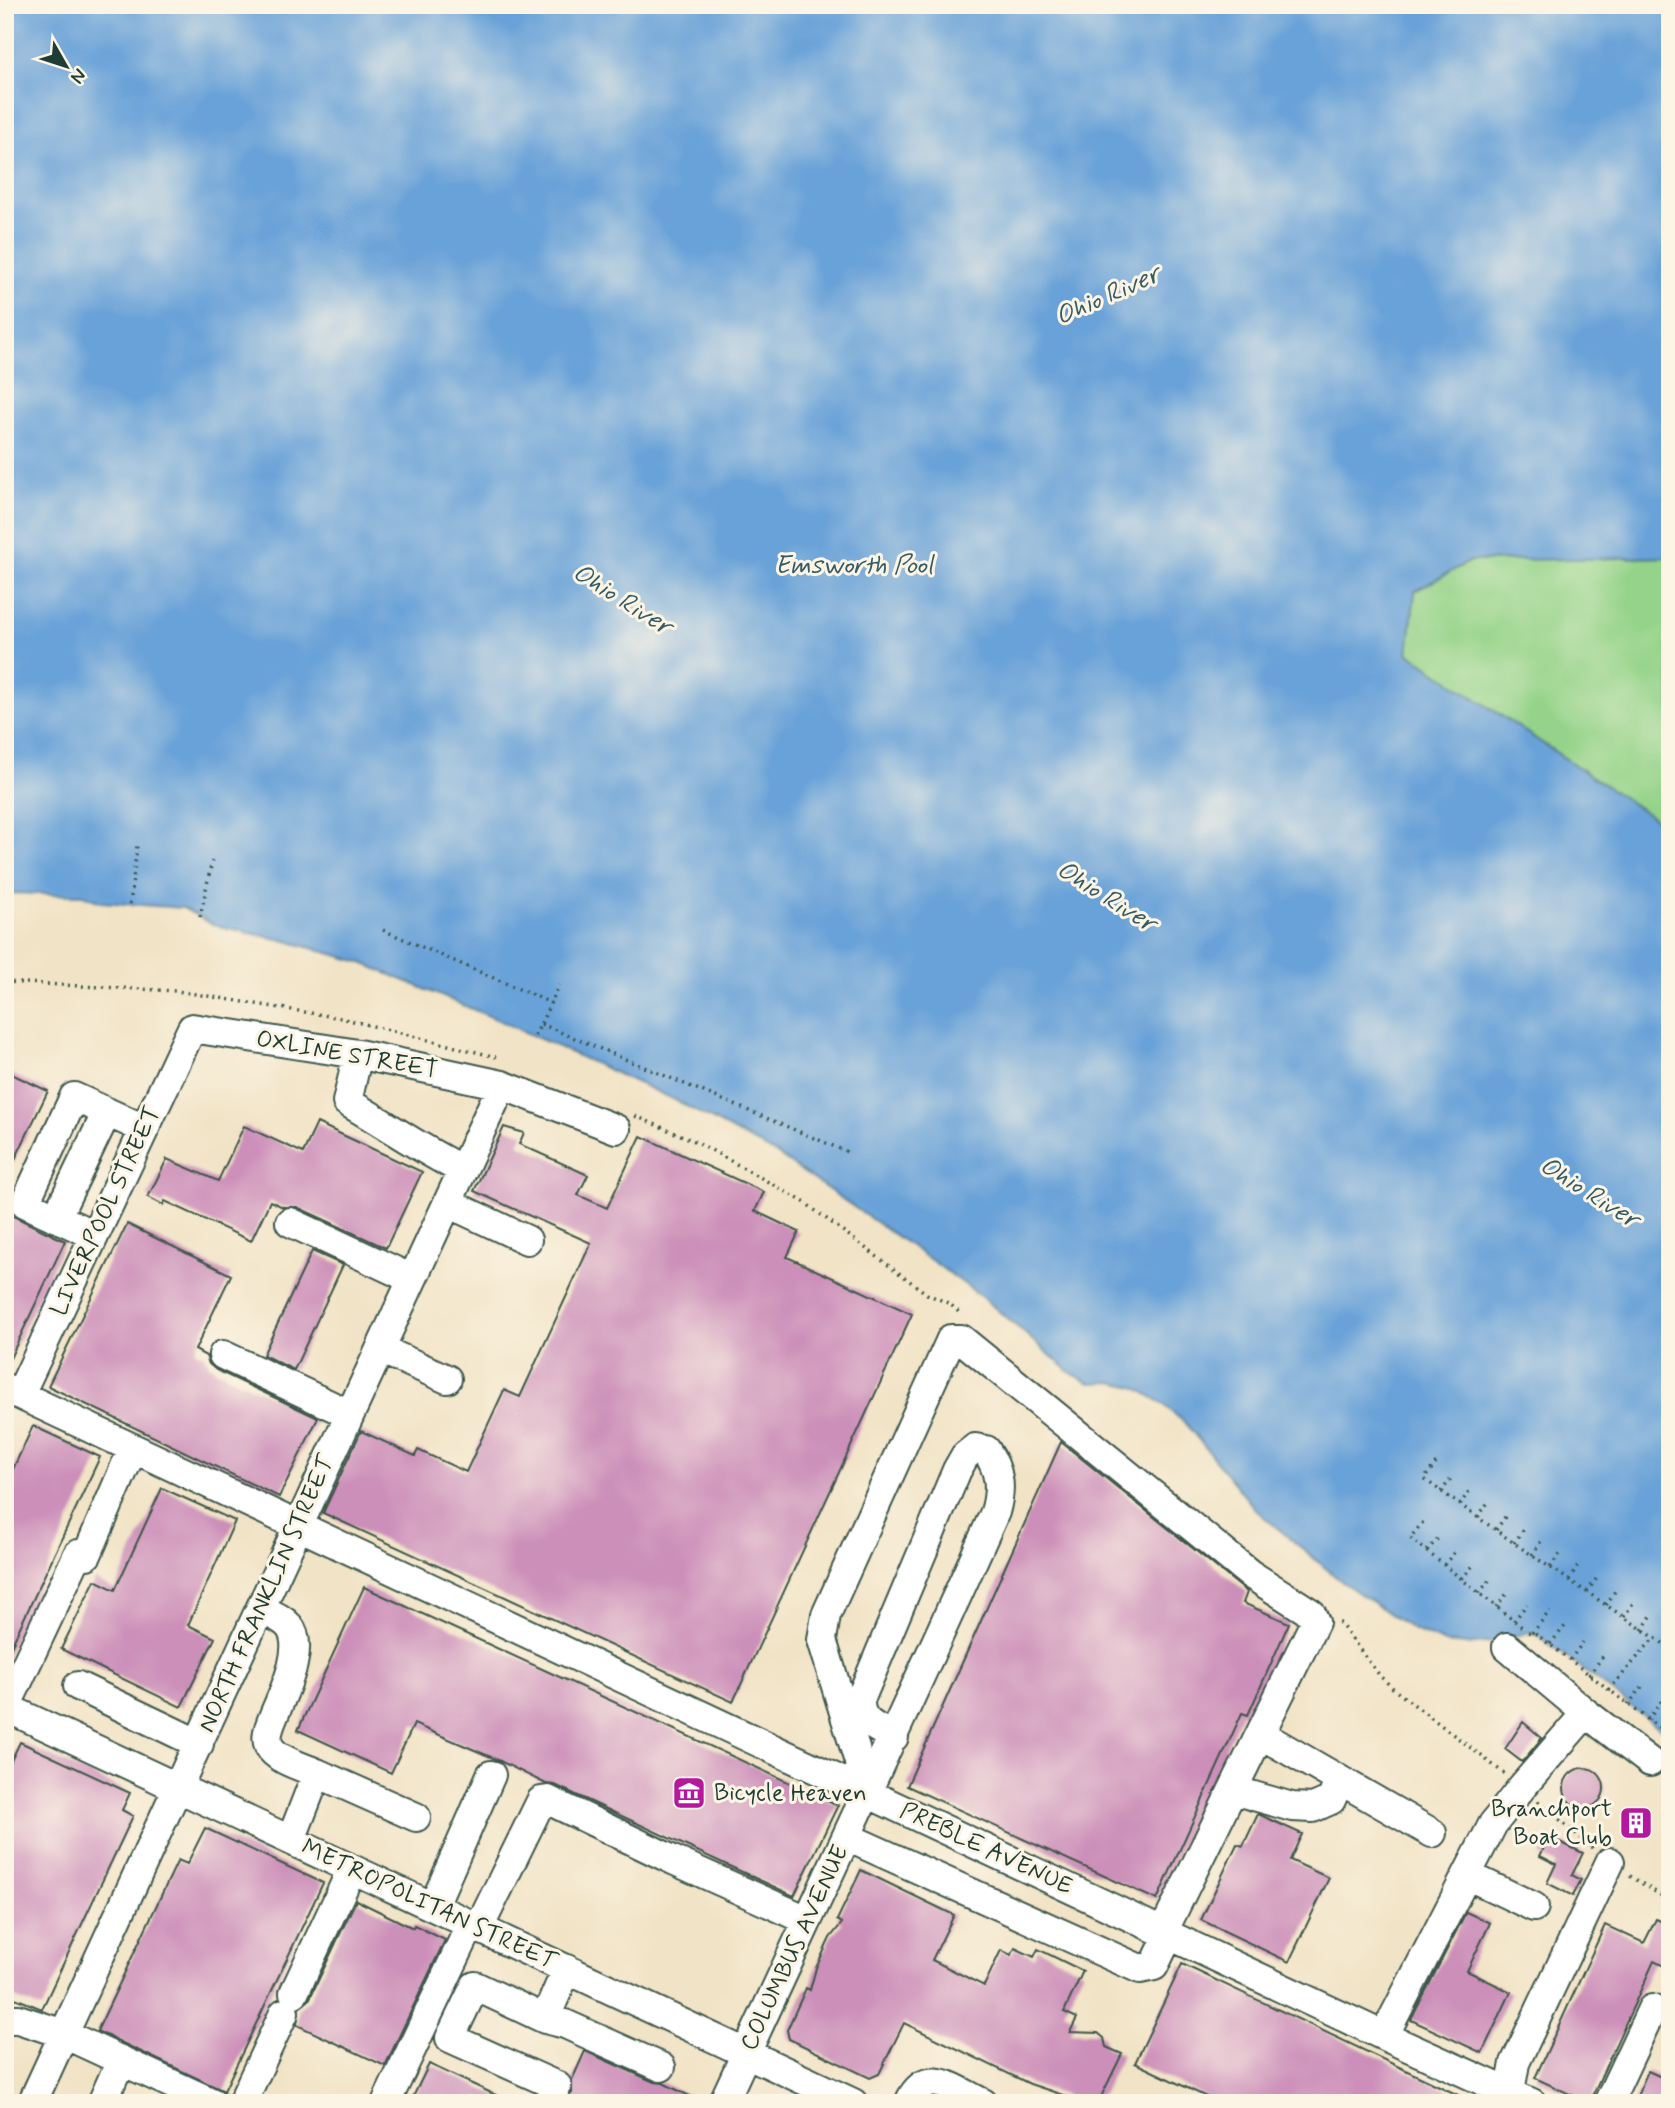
<svg xmlns="http://www.w3.org/2000/svg" width="1675" height="2108" font-family="Mynerve,sans-serif">
<rect width="100%" height="100%" fill="#fcf5e5"/>
<filter id="ink" filterUnits="userSpaceOnUse"><feTurbulence type="fractalNoise" baseFrequency=".0143" numOctaves="2"/><feDisplacementMap in="SourceGraphic" scale="14" xChannelSelector="R" yChannelSelector="G"/><feConvolveMatrix kernelMatrix="1 2 1 2 8 2 1 2 1" color-interpolation-filters="sRGB"/></filter>
<filter id="wash" filterUnits="userSpaceOnUse"><feTurbulence type="fractalNoise" baseFrequency=".00686" numOctaves="4" result="noise"/><feDisplacementMap in="SourceGraphic" scale="28" xChannelSelector="R" yChannelSelector="G"/><feGaussianBlur stdDeviation="1.57" result="paint"/><feColorMatrix in="noise" values="0 0 0 0 0 0 0 0 0 0 0 0 0 0 0 0 0 1.4 0 .05"/><feComposite in="paint" operator="in"/></filter>
<g filter="url(#wash)">
<rect width="100%" height="100%" fill="#f1e3c6"/>
<path fill="#94d389" stroke="#5a885e" stroke-width="2" d="M1670,557V829L1408,653L1415,591L1470,561Z"/>
<path fill="#69a2d8" stroke="#447086" stroke-width="2" d="M5,5H1670V557L1470,561L1415,591L1408,653L1670,829V1736L1536,1634L1529,1632L1499,1641L1467,1645L1445,1643L1412,1629L1341,1581L1256,1510L1186,1424L1162,1403L1135,1387L1111,1382L1090,1383L1071,1373L981,1296L928,1258L775,1153L671,1098L496,1019L360,962L287,941L214,925L183,908L101,902L83,895L5,893Z"/>
<g id="blocks">
<path fill="#cc8fb9" d="M5,1071L48,1091L5,1180Z
M317,1123L422,1172L386,1248L297,1207H283L270,1201L251,1241L165,1201L163,1205L148,1197L167,1159L218,1181L244,1126L303,1153Z
M504,1127L524,1133L519,1144L588,1175L578,1195L607,1208L641,1136L764,1192L755,1211L799,1232L787,1257L912,1314L733,1702L323,1513L361,1431L415,1456L418,1450L466,1472L504,1390L520,1397L591,1243L474,1191Z
M5,1212L65,1241L5,1369Z
M127,1224L231,1275L195,1350L206,1356L209,1364L216,1370L318,1418L279,1497L48,1386Z
M312,1251L343,1265L294,1370L263,1355Z
M33,1426L100,1457L5,1659V1486Z
M1061,1442L1247,1592L1243,1603L1289,1623L1248,1715L1242,1713L1157,1900L907,1786Z
M162,1488L235,1521L188,1625L215,1638L181,1707L61,1649L95,1580L115,1590Z
M364,1587L838,1805L794,1896L555,1785L546,1784L498,1760L414,1724L391,1773L298,1730Z
M1523,1722L1542,1738L1522,1762L1505,1749Z
M20,1742L130,1793L122,1810L133,1816L42,2009L5,1994V1773Z
M1564 1788a20 20 0 1 1 40 0a20 20 0 1 1-40 0Z
M1258,1814L1302,1834L1290,1860L1329,1878L1289,1962L1201,1920L1237,1844L1243,1846Z
M205,1828L323,1883L224,2091L97,2031L178,1860L187,1864Z
M1549,1837L1583,1853L1572,1875L1581,1880L1573,1896L1547,1883L1556,1864L1540,1856Z
M861,1870L954,1915L932,1960L984,1986L1001,1950L1011,1955L1015,1948L1034,1957L1038,1949L1083,1971L1064,2012L1077,2018L1070,2032L1098,2033L1104,2038L1106,2047L1122,2054L1098,2103H1087L1030,2084L904,2023L879,2074L870,2078L789,2039L787,2030L806,1988L810,1990L816,1968L830,1938L842,1923L837,1920Z
M356,1900L413,1928L414,1925L445,1940L385,2066L297,2025L299,2008L309,2000Z
M1466,1912L1490,1923L1467,1971L1511,1992L1482,2053L1411,2020Z
M1656,1919L1670,1925V1969L1654,1961L1589,2103L1535,2078L1605,1925L1644,1943Z
M1182,1964L1475,2103H1219L1135,2063Z
M585,2051L654,2082L663,2083L704,2103H561L572,2093V2080Z
M429,2064L513,2103H410Z
M1648,2071L1670,2081V2103H1634Z"/>
</g>
</g>
<g filter="url(#ink)">
<use href="#blocks" fill-opacity="0" stroke="#3e564a" stroke-width="2"/>
<g fill="none" stroke-linecap="round" stroke-linejoin="round">
<defs>
<path id="minor" d="M358,1054L347,1102C386,1124 423,1151 463,1170
M448,1203L527,1240
M56,1218L107,1112
M290,1222L412,1279
M94,1235L25,1203L74,1097L144,1129
M380,1349L447,1379
M223,1355L349,1414
M5,1388L1384,2036L1532,2103
M20,1394L192,1028L358,1054L502,1085L616,1129
M261,1609C271,1614 282,1618 289,1626C307,1648 281,1697 272,1720C269,1728 265,1737 269,1746C276,1760 303,1767 317,1773
M78,1686L199,1744
M5,1707L853,2103
M6,1707L78,1554L87,1555L133,1448
M1586,1713L1650,1762
M1260,1734L1432,1833
M857,1788L860,1776L859,1762L822,1640L826,1615L951,1339H961L1250,1574L1311,1613L1315,1622L1163,1932
M1233,1790L1292,1807L1313,1808L1331,1800L1340,1780
M847,1837L1140,1969L1154,1966L1169,1935
M291,1840L317,1773L416,1817
M1467,1875L1534,1907
M433,1907L491,1775
M479,1928L541,1801L548,1800L673,1860L807,1920
M294,1993L352,1869
M5,2019H18L64,2034L213,2103
M545,2019L565,2024L661,2067
M1384,2036L1493,1824L1522,1787L1586,1713L1507,1647
M557,2086L450,2038L475,1986L545,2019L567,1969
M32,2103L502,1085
M102,2103L121,2060
M242,2103L284,2013
M386,2103L471,1924
M723,2103C814,1906 906,1710 995,1512C1002,1488 1000,1471 986,1450L975,1448L965,1456L957,1470L860,1700C859,1723 876,1727 894,1737
M909,2103C926,2064 955,2090 983,2103
M1505,2103L1510,2092L1515,2063L1610,1862
M1608,2103L1652,2009"/>
</defs>
<use href="#minor" stroke="#3e564a" stroke-width="32"/>
<path stroke="#3e564a" stroke-width="3.5" stroke-dasharray="2 5" stroke-linecap="butt" d="M130,904L137,846
M200,917L212,861
M383,930L551,1003
M5,982L177,991L341,1018L496,1057
M541,1024L850,1153
M535,1036L559,985
M635,1116L697,1142L804,1202L927,1294L950,1304L962,1315
M1436,1463L1424,1479L1514,1543L1670,1648
M1441,1492L1453,1476
M1460,1505L1471,1488
M1478,1517L1489,1501
M1423,1522L1410,1538L1522,1627
M1496,1530L1507,1514
M1514,1543L1526,1526
M1427,1551L1440,1536
M1532,1555L1543,1538
M1444,1565L1457,1549
M1550,1567L1562,1551
M1462,1579L1475,1563
M1569,1580L1580,1563
M1587,1592L1599,1575
M1479,1593L1492,1577
M1606,1605L1617,1588
M1496,1607L1509,1591
M1624,1617L1635,1600
M1514,1621L1527,1604
M1339,1622L1380,1676L1396,1691L1505,1774
M1642,1630L1653,1613
M1528,1632L1536,1634L1670,1736
M1532,1633L1550,1611
M1550,1644L1566,1625
M1570,1660L1583,1642
M1589,1675L1604,1655
M1609,1690L1654,1638
M1628,1705L1644,1684
M1648,1720L1662,1700
M1538,1801L1593,1848
M1630,1876L1670,1901"/>
<use href="#minor" stroke="#fff" stroke-width="28"/>
</g>
</g>
<defs>
<symbol id="museum-square" viewBox="-11 -11 22 22"><rect x="-9" y="-9" width="18" height="18" rx="4" fill="#b5179e" stroke="#fcf5e5"/><path d="M0-6L6-3V-2H-6V-3ZM-5-1h2V3h-2ZM-1-1h2V3h-2ZM3-1h2V3H3ZM-6 4H6V6H-6Z" fill="#fff"/></symbol>
<symbol id="building-square" viewBox="-11 -11 22 22"><rect x="-9" y="-9" width="18" height="18" rx="4" fill="#b5179e" stroke="#fcf5e5"/><path d="M-4-6H4V6H1V3H-1V6H-4ZM-2.5-4.3h1.7v1.8h-1.7ZM.8-4.3h1.7v1.8H.8ZM-2.5-1h1.7V.8h-1.7ZM.8-1h1.7V.8H.8Z" fill="#fff"/></symbol>
</defs>
<g fill-rule="evenodd">
<use href="#museum-square" x="670" y="1774" width="38" height="38"/>
<use href="#building-square" x="1617" y="1804" width="38" height="38"/>
</g>
<g text-anchor="middle" dominant-baseline="central" stroke-width="6" stroke-linejoin="round" paint-order="stroke">
<g font-size="24" fill="#1f3d34" stroke="#fcf5e5">
<text transform="translate(347 1055) rotate(10)">OXLINE STREET</text>
<text transform="translate(106 1211) rotate(-65)">LIVERPOOL STREET</text>
<text transform="translate(267 1594) rotate(-66)">NORTH FRANKLIN STREET</text>
<text transform="translate(986 1849) rotate(25)">PREBLE AVENUE</text>
<text transform="translate(429 1905) rotate(25)">METROPOLITAN STREET</text>
<text transform="translate(795 1948) rotate(-65)">COLUMBUS AVENUE</text>
</g>
<g font-size="24" fill="#1f3d34" stroke="#fcf5e5" text-anchor="start">
<text x="714" y="1793">Bicycle Heaven</text>
<text x="1612" y="1809" text-anchor="end">Branchport<tspan x="1612" dy="28">Boat Club</tspan></text>
</g>
<g font-size="26" font-style="italic" fill="#355b65" stroke="#fcf5e5">
<text transform="translate(1108 296) rotate(-24)">Ohio River</text>
<text x="854" y="566">Emsworth Pool</text>
<text transform="translate(622 600) rotate(32)">Ohio River</text>
<text transform="translate(1106 897) rotate(32)">Ohio River</text>
<text transform="translate(1589 1193) rotate(32)">Ohio River</text>
</g>
</g>
<rect width="1675" height="2108" fill="none" stroke="#fcf5e5" stroke-width="28"/>
<g transform="translate(66 66) rotate(129)" stroke="#fcf5e5" stroke-width="5" paint-order="stroke">
<path d="M0-5L12 26L0 18L-12 26Z" fill="#1f3d34"/>
<text y="-10" font-size="19" font-weight="bold" text-anchor="middle" fill="#1f3d34">N</text>
</g>
</svg>
